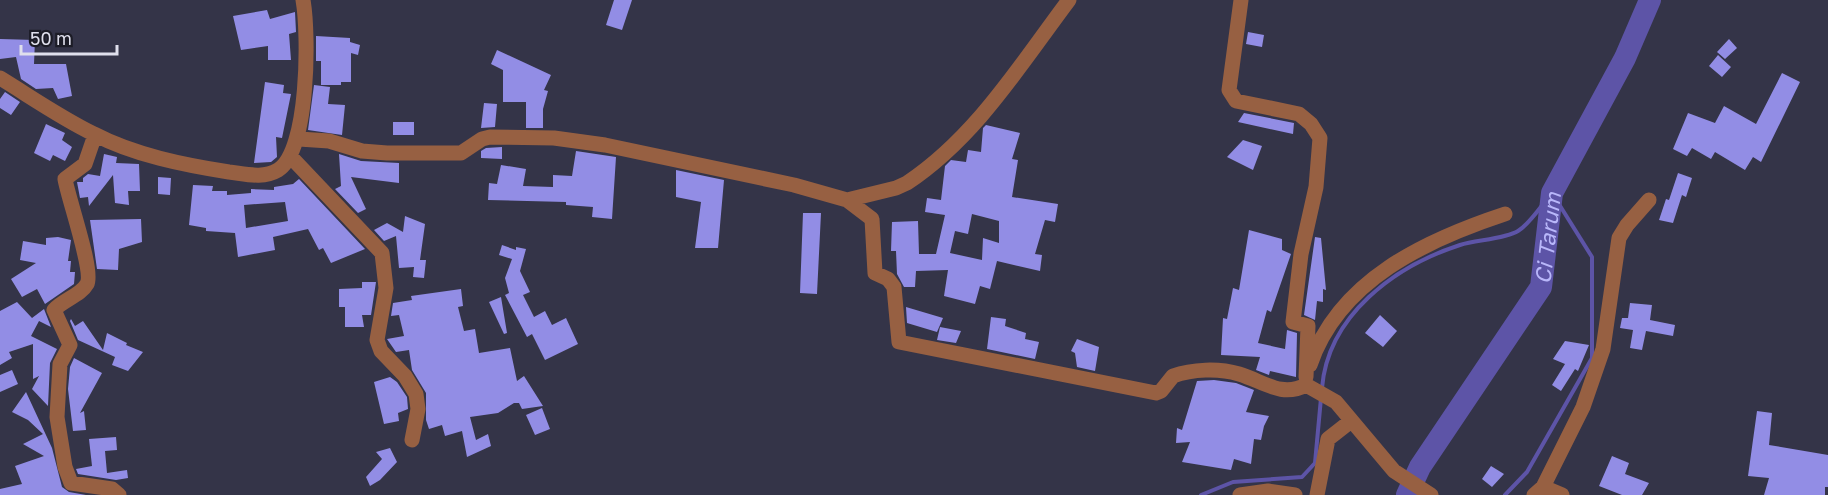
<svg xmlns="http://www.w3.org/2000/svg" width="1828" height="495" font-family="'Golos Text',sans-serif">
<rect width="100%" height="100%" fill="#343448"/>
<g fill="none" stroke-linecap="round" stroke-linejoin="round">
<path stroke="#5d54a7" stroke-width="4" d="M1322,388C1328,315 1395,266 1460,245C1476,240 1505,239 1518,231C1531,223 1542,204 1552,193L1592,257V358L1527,472L1505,495
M1201,495L1233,482L1302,477L1315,463L1321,398"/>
<path stroke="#5d54a7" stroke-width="22" id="s1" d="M1407,495L1420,467L1541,287L1552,193L1625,58L1650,0"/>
</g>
<path fill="#928de5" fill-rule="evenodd" d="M614,0H632L622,30L606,25Z
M267,10L270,19L295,12L296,32L289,34L291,60H268V46L241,50L233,16Z
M1248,32L1264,35L1262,47L1246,44Z
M316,36L350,38V42L360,45L358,55L351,53V82H341V85H321V61H316Z
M0,39L35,40L34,64H66L72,96L58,99L53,88L36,89L21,79L16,57L0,59Z
M1729,39L1737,48L1725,59L1717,52Z
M497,50L551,75L544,90L548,91L543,109V128H526V102H503V70L491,64Z
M1718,55L1731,67L1722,77L1709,66Z
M1782,73L1800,82L1761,162L1753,157L1745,170L1715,152L1711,159L1692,148L1687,156L1673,149L1688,113L1715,123L1724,106L1756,124Z
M265,82L284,85L283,93L291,94L282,138L276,137L277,157L271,162L254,163Z
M314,85L330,87L328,104L345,105L342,135L308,130Z
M5,92L20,102L11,115L0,108V99Z
M484,103L497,104L495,127L481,128Z
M1244,113L1294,123L1293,134L1238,122Z
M393,122H414V135H393Z
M46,124L65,133L62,140L72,147L65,161L53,155L50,161L34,153Z
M986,125L1020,133L1012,159L1018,160L1012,197L1058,204L1055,222L1045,220L1035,254L1042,255L1040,271L997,261L990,289L980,286L975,304L944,296L948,270L916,271L915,287H904L897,274L896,251H891L892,222L918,221L919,254H936L945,215L925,212L927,198L941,200L945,166L951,160L966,162L968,150L981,152L983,128ZM972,214L999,221V243L983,238L982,260L950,253L955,231L968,234Z
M1243,140L1262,146L1253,170L1227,157Z
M502,147V159L481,158V151L486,148Z
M576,151L616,157L612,219L592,217L593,207L566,205V202L488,200L489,183L497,184L501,165L526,169L523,186L553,187V175L572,176Z
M104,154L117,157L116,163L139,164L140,191H128L129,205L115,203L113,175L89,206L88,197L80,198L77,182H83V178L88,174L100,176Z
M339,154L361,161L399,163V183L351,177L366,209L358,213L335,189L341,186Z
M676,170L724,180L718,248H695L701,202L676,197Z
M1678,173L1692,178L1686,197L1682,195L1673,223L1659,220L1666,199L1669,200Z
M158,177L171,178L170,195L158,194Z
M299,179L365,249L331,263L323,248L319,250L308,229L273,237L275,250L238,257L235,233L206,231V228L189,225L193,185L213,186L212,191H227V195L251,193V189L274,190V187L293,184ZM285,202L288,221L246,228L244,205Z
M803,213H821L817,294L800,293Z
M405,216L425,224L420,260H426L424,278L413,277L414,267L399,268L396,236L384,241L374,230L387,223L403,232Z
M141,219L142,242L119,249L118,270L97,269L90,220Z
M1249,230L1282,239V250L1291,254L1271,312L1267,310L1258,343L1285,349L1287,330L1297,333L1296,377L1270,371L1269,375L1256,370L1260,357L1221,355L1223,318L1227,319L1233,288L1239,290Z
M58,237L71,240L68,261H71L70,272H75L74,284L45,304L37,289L22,297L11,279L36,263L20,260L23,241L46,245V238Z
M1315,237L1321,238L1326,290L1323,289V302L1317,301L1315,320L1304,315Z
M502,245L516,250V247L526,249L520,271L530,292L523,295L534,317L545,311L552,325L566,318L578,344L545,360L532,334L527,337L505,295L509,293L505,278L512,259L499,255Z
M362,282H376L371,315H362L364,327H345V307H339V289L362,288Z
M461,289L463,306L458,307L464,331L475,329L479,353L510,348L517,381L524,376L543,406L522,409L519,403H514L498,413L470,417L476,440L488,434L491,446L467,457L462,431L445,436L442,425L429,429L426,420V393L412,370L409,350L396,352L387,339L404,336L399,315L391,316L393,303L412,300L411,296Z
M501,297L507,333L504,334L489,302Z
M17,302L32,318L44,309L51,327L39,321L31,336L57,349L50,363L48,406L32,389L39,376L33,379V344L9,352L12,358L0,365V311Z
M1630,303L1652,305L1650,320L1675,325L1673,336L1646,331L1642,350L1630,348L1633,330L1620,328L1622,318H1628Z
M906,307L943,318L937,332L907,323Z
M1380,315L1397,331L1383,347L1365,333Z
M991,317L1006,319L1005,326L1026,333L1025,339L1039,342L1035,359L987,349Z
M71,319L75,326L83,321L103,350L107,333L127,343L126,345L143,352L128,371L112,365L115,357L78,340L70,321Z
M940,327L961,331L956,343L937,340Z
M1077,339L1099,347L1095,371L1077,367L1075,353L1071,351Z
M1565,341L1589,345L1578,371L1575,369L1561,391L1552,385L1565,364L1553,359Z
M74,358L102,373L80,413L84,411L86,430L73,431L68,389L70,367Z
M12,370L18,384L0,392V375Z
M390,377L397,382L407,397L408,409L398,413L399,421L384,424L374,382Z
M1214,380L1236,383L1254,390L1246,412L1269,416L1264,426L1261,440L1254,439L1251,464L1234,459L1231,470L1182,462L1190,442L1176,443L1177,428L1182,430L1197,381Z
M26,392L52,448L62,487L69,492L86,495H0V489L22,484L15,466L44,456L23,444L43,434L28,420L12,412Z
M542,408L550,429L535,435L526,415Z
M1757,411L1772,413L1769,445L1828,455V487H1825V495H1764L1769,478L1748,476Z
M116,437L117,450L105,451L107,473L127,470L128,478L116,480L78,474L76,469L92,466L89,439Z
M390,448L397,462L380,480L370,486L366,477L382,459L376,452Z
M1612,456L1629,463L1625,474L1649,483L1642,495H1622L1599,486Z
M1491,466L1504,474L1492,487L1482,479Z"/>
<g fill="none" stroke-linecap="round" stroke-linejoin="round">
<path stroke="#976042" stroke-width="15" d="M1241,0L1229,90L1236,101L1299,114L1311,124L1320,138L1316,187L1301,254L1293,322L1308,326L1306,377
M0,78C31,97 61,118 94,134C134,155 184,165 229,172C246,174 263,179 278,170C309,151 309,34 303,0
M95,135L85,164L65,179C68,198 94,271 87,284C81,295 63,300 54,310L70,345L60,364L57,417L65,467L71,483L112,489L119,495
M299,139L329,141L362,151L387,153H461L482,139L490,137L554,138L605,145L794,185L847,200L872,219L875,273L888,279L894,287L899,342L1156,393L1161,391L1173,376C1192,369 1219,368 1239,374C1263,381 1281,398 1306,385
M291,157L382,253L386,288L377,340L381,351L405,376L416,394L418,409L412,440
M847,200L896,188L907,183C976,137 1020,65 1069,0
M1310,365C1339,280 1426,240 1505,214
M1306,385L1336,402L1394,471L1431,495
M1543,487L1583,407L1603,349L1619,238L1627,225L1649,200
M1240,495L1268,491L1295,495
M1317,495L1328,439L1351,421
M1534,495L1543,487L1562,495"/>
</g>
<g text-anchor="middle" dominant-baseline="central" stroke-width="6" stroke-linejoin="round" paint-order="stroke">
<g font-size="22" font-style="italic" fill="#b9b7fa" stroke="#1c1c26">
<text stroke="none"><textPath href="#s1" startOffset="297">Ci Tarum</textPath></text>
</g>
</g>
<path d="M21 45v9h96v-9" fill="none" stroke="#dfdfec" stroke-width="3"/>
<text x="30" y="45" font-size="18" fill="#dfdfec" stroke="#1c1c26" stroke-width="4.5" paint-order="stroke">50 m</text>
</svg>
